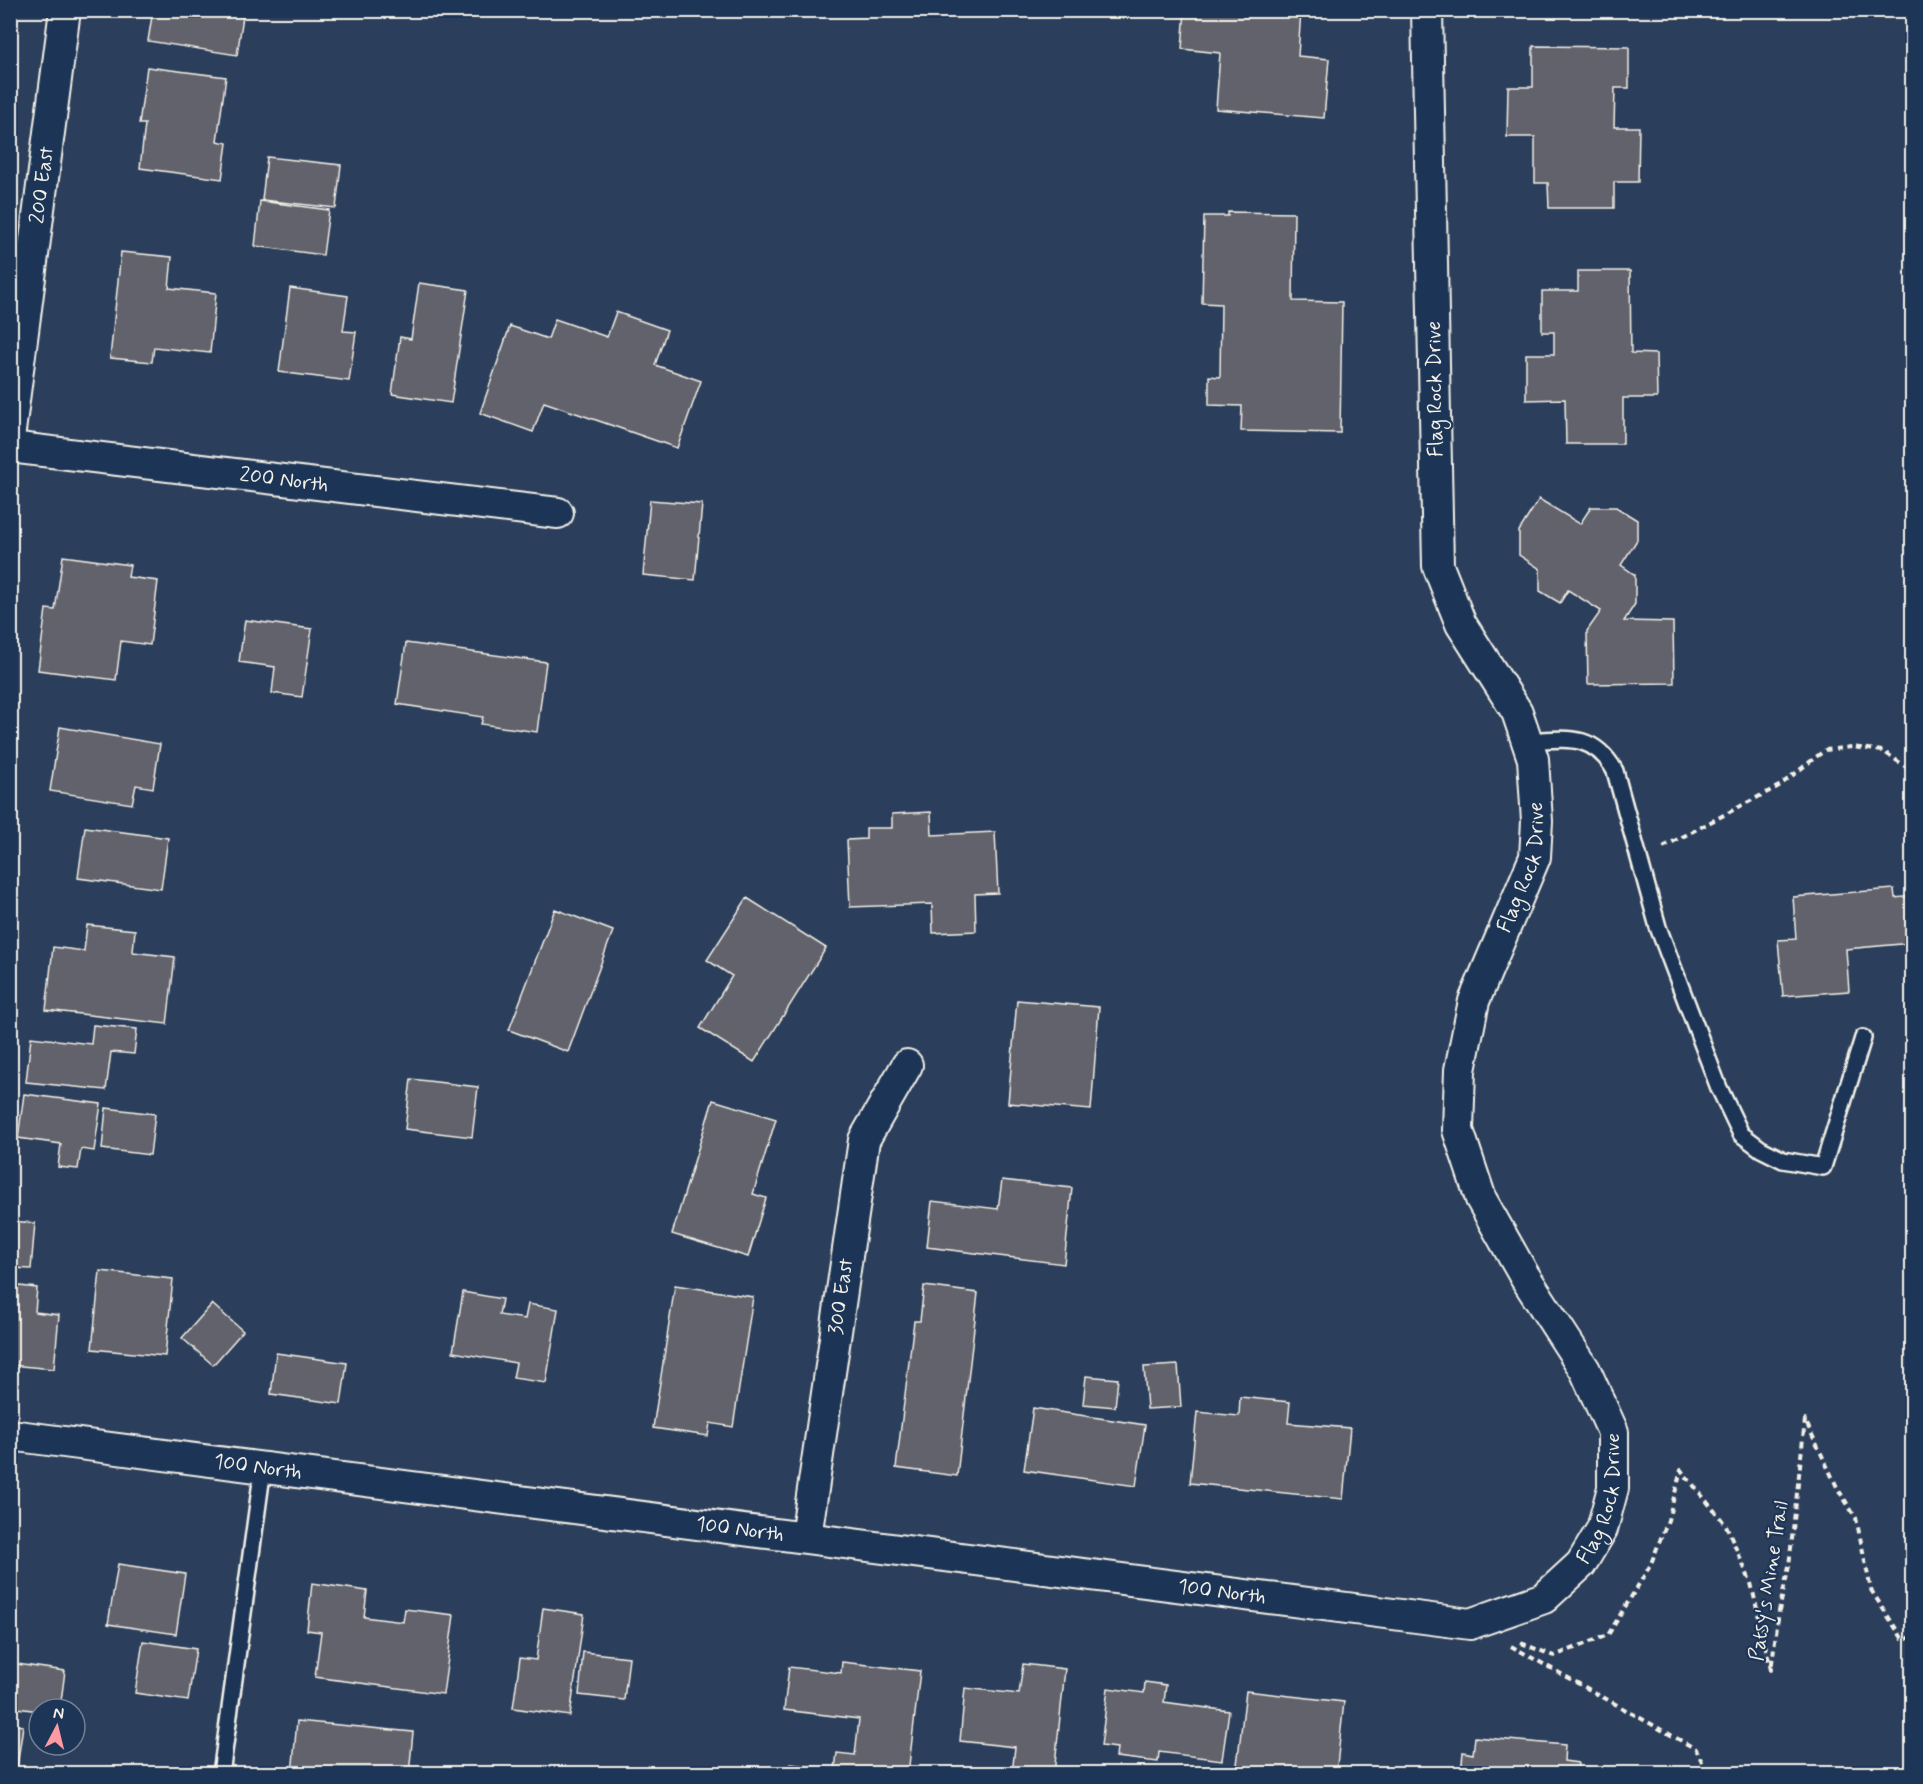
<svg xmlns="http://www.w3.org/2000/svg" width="1923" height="1784" font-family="Mynerve,sans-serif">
<rect width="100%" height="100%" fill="#2b3e5b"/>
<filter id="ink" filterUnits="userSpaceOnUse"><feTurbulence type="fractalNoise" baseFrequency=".0167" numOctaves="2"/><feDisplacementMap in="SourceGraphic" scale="12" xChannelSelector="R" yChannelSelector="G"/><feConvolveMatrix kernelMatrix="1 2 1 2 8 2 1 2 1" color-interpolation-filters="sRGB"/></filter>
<g filter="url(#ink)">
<path fill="#62626c" stroke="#f4f1e8" stroke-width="1.5" d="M153,10H244L237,55L148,41Z
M1185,10H1301L1298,56L1329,59L1324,118L1216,109L1220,53L1182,49Z
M1539,10H1587V13H1539Z
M1533,46L1629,47V88H1615L1614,127H1639L1638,182H1614V208H1549L1548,183H1535V137H1507L1508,87H1533Z
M147,67L226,77L217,141L227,143L222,179L140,168L145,124H139Z
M267,157L341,165L336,208L262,200Z
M260,201L329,210L323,255L255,246Z
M1228,212L1294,213L1293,301L1342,302L1340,433L1241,431L1242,406L1209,405V376L1220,377L1221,304L1202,303L1204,216H1228Z
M121,252L172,257L169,288L216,293L210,353L154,347L152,362L110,358Z
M1578,271H1630L1631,353L1656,354L1657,398H1623V444H1566L1565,399L1526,400V354H1554V332H1542V291H1578Z
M419,283L468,290L451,403L392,394L400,337L411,339Z
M290,288L348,296L343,331L356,332L349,381L279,372Z
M616,312L667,330L655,365L701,381L677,448L544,402L533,432L480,413L510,326L548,339L555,319L607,337Z
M1539,499L1580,524L1591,507H1616L1637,520V540L1621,565L1635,575V604L1624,621L1673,622L1674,683L1588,684L1587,631L1601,611L1568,590L1560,603L1540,591V569L1519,555V531Z
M650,500L702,504L695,580L643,575Z
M63,556L130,565L128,577L158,581L150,645L121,641L116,680L38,670L46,609L55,610Z
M245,620L312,629L302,697L272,693L275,667L239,662Z
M406,643L546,662L537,732L481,724L483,717L397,704Z
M60,727L160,744L153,788L136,785L132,804L50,791Z
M931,812L932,835L995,832L998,893L975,894L976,931L933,933L932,904L850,907L847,840L866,839V828H892V814Z
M85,827L168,838L161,889L78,878Z
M1894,889L1895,898L1912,896V943L1846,949L1849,991L1783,996L1778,940L1796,939L1793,897Z
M747,898L826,948L754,1062L700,1028L732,976L707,960Z
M555,909L613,931L568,1052L509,1030Z
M87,925L135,930L133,952L175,957L167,1024L46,1010L53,947L84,951Z
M1017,1000L1099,1007L1091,1110L1008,1103Z
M93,1025L137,1029L134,1054L111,1052L106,1090L26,1082L31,1037L91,1044Z
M411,1079L478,1087L472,1137L405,1129Z
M24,1094L101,1104L94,1151L81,1149L78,1169L58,1167L61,1144L18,1138Z
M713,1100L776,1119L753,1194L766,1198L748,1257L672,1234Z
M106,1108L155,1114L150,1155L102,1149Z
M1002,1180L1072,1188L1064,1264L927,1247L932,1201L998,1209Z
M10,1221L35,1223L31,1269L12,1268L11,1285L37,1288L35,1312L59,1315L54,1369L10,1365Z
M100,1271L173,1279L165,1356L92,1349Z
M675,1285L753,1297L733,1427L710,1423L708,1436L653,1428Z
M924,1286L978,1293L957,1476L896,1468L914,1321H920Z
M463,1292L502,1299L499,1315L525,1319L528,1304L558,1309L546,1383L513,1378L516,1363L453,1352Z
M212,1304L243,1331L213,1365L182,1338Z
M276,1353L347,1363L341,1404L271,1394Z
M1178,1365L1181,1407L1147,1409L1144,1367Z
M1086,1376L1118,1379L1115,1407L1083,1404Z
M1240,1397L1290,1402L1288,1423L1350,1428L1343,1499L1190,1483L1197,1412L1239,1416Z
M1033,1408L1145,1425L1136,1486L1024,1470Z
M118,1564L185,1574L176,1634L108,1624Z
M312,1583L367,1591L364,1617L403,1622L405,1609L454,1615L443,1694L315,1677L321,1632L307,1630Z
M543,1608L584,1614L570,1716L513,1708L520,1658L536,1660Z
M143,1641L196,1649L188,1701L135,1693Z
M583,1652L629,1657L624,1700L579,1695Z
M842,1662L920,1671L908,1774H790L791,1764L835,1769L837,1753L855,1755L859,1719L784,1710L789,1667L841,1673Z
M10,1663L65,1671L60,1709L39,1711L10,1707Z
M1023,1664L1065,1669L1054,1774H1012L1015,1747L960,1741L965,1688L1019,1694Z
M1145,1682L1166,1685L1164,1702L1229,1711L1222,1760L1159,1752L1158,1762L1116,1757L1117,1748L1101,1746L1108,1688L1144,1693Z
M1246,1691L1344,1702L1336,1774L1236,1773Z
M297,1721L413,1732L409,1774H292Z
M10,1724L23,1726L16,1774H10Z
M1475,1737L1565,1745L1564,1761L1578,1763L1577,1774H1461L1463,1752L1473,1754Z"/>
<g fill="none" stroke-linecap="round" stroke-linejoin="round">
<defs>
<path id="service" d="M1526,741C1566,739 1593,732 1615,771L1658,927L1719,1088L1741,1134L1761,1149L1783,1160L1823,1167L1863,1038
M221,1774L263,1467"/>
<g id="minor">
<path id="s1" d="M10,431L65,10"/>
<path id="s2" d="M10,447L558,513"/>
<path id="s3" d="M10,1435L1470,1624L1544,1598L1581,1564L1602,1529L1613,1488V1432L1585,1370L1525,1277L1481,1199L1458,1130L1460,1070L1474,1001L1535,857L1537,821L1533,759L1517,712L1461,624L1438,566L1427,10"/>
<path id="s4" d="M806,1537L864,1140L907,1065"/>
</g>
</defs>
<use href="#service" stroke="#f4f1e8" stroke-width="20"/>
<use href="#minor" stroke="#f4f1e8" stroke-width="34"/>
<path stroke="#f4f1e8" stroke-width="4" stroke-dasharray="6 4.5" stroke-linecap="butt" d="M1663,847L1779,786L1825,750L1852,747L1883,751L1912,771
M1521,1643L1554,1656L1608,1635L1650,1566L1668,1520L1681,1470L1726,1525L1751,1583L1771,1670L1779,1611L1789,1566L1805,1420L1838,1489L1856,1518L1871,1590L1902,1638H1912
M1511,1646L1696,1749L1708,1774"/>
<use href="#service" stroke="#1d3557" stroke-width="15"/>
<use href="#minor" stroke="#1d3557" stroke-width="30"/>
</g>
</g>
<g text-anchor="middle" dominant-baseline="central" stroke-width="4.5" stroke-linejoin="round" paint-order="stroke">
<g font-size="21" fill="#f4f1e8" stroke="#1d3557">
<text stroke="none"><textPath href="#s1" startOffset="248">200 East</textPath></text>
<text transform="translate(1435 389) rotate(-91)">Flag Rock Drive</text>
<text stroke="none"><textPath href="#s2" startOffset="276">200 North</textPath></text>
<text stroke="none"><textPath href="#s3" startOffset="2355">Flag Rock Drive</textPath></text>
<text stroke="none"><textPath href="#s4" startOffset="243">300 East</textPath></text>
<text stroke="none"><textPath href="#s3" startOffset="250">100 North</textPath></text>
<text stroke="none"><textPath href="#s3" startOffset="1671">Flag Rock Drive</textPath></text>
<text stroke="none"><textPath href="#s3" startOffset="736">100 North</textPath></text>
<text transform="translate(1769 1581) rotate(-81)">Patsy's Mine Trail</text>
<text stroke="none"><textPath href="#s3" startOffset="1222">100 North</textPath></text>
</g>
</g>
<rect width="1923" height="1784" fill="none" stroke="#1d3557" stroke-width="36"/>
<rect x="18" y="18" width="1887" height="1748" fill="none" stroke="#f4f1e8" stroke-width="2" filter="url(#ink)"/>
<g transform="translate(57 1727) rotate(7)"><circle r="28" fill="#1d3557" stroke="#738091" stroke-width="1.5"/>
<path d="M0-4.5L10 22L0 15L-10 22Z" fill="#ff9aa2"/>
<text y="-9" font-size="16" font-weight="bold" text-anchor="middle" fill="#f4f1e8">N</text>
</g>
</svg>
